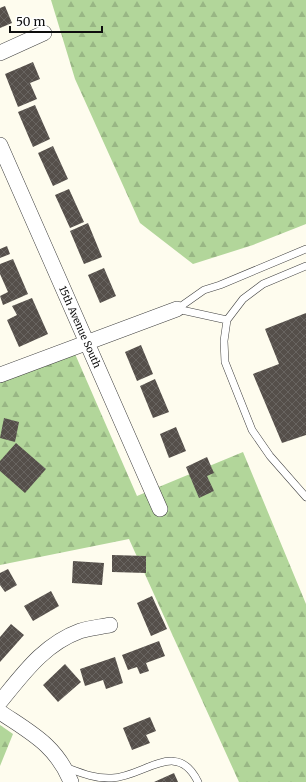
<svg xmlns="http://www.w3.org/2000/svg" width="306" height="782" font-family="Merriweather,serif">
<defs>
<pattern id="forest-firs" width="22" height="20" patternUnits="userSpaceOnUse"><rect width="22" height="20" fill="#b2d69a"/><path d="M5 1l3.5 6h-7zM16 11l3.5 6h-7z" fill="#98b684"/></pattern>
<pattern id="building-cross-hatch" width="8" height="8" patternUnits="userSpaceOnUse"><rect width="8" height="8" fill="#554f4a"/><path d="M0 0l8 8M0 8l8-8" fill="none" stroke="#686460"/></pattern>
</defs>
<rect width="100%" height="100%" fill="#fefcee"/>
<path fill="url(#forest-firs)" d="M51,0H306V224L253,245L193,264L140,223L75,79Z
M72,347L137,496L243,452L306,604V782H239L129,539L0,565V374Z
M0,725L13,734L0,766Z"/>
<path fill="url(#building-cross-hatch)" d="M5,6L12,23L0,28V8Z
M33,62L40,79L30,83L37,99L18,107L5,74Z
M35,105L50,139L33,147L18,112Z
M53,146L68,179L53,186L38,153Z
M69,189L84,222L70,228L55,195Z
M88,223L102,257L84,264L70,231Z
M7,246L10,254L0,258V249Z
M13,259L28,294L3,305L0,296L8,292L0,274V264Z
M104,268L116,296L100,303L88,275Z
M32,298L48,334L19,347L7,320L17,315L12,306Z
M306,313V435L282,443L253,374L279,364L265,329Z
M141,345L153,374L137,381L125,352Z
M155,379L169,412L153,418L140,386Z
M4,418L19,422L15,442L0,438Z
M176,427L186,451L169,458L160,434Z
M16,443L46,469L25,493L0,471V461Z
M207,457L214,473L207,476L214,491L199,498L186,467Z
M112,555L146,556V573L112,572Z
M73,561L104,563L102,585L72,583Z
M8,569L17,585L5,592L0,585V573Z
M51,591L59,606L33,621L24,606Z
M152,596L167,629L151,636L137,603Z
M11,624L24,635L0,662V637Z
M159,641L165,656L146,663L149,671L140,674L137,667L128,670L122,655Z
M115,657L123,683L106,689L103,680L85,686L80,669Z
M65,664L81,682L58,702L43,685Z
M150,717L156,731L146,735L150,743L132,750L123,728Z
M174,773L178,782H154Z"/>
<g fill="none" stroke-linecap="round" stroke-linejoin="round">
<defs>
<path id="lane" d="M306,266L263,284L243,299L227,320L224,341L225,362L252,430L270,456L306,497
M177,309L204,290L220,285L306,249
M177,309L227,320
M65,767C81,773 95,779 112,778C144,777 177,738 198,782"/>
<path id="street" d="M0,53L44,33
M0,145L160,509
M0,375L177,309
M0,702C23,674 44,644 80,631C89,628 100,627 110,625
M0,712C31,733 56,745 71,782"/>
</defs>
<use href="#lane" stroke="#404040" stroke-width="8"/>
<use href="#street" stroke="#404040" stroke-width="16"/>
<use href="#lane" stroke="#fff" stroke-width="7"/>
<use href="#street" stroke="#fff" stroke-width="15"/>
</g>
<g text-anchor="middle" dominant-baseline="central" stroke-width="4" stroke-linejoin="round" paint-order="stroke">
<g font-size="10" fill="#0d0d0d" stroke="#fff">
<text transform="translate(80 327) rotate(66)">15th Avenue South</text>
</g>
</g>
<path d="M10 26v6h92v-6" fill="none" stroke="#0d0d0d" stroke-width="2"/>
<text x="16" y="26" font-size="12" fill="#0d0d0d" stroke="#ffffff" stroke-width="3" paint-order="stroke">50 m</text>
</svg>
